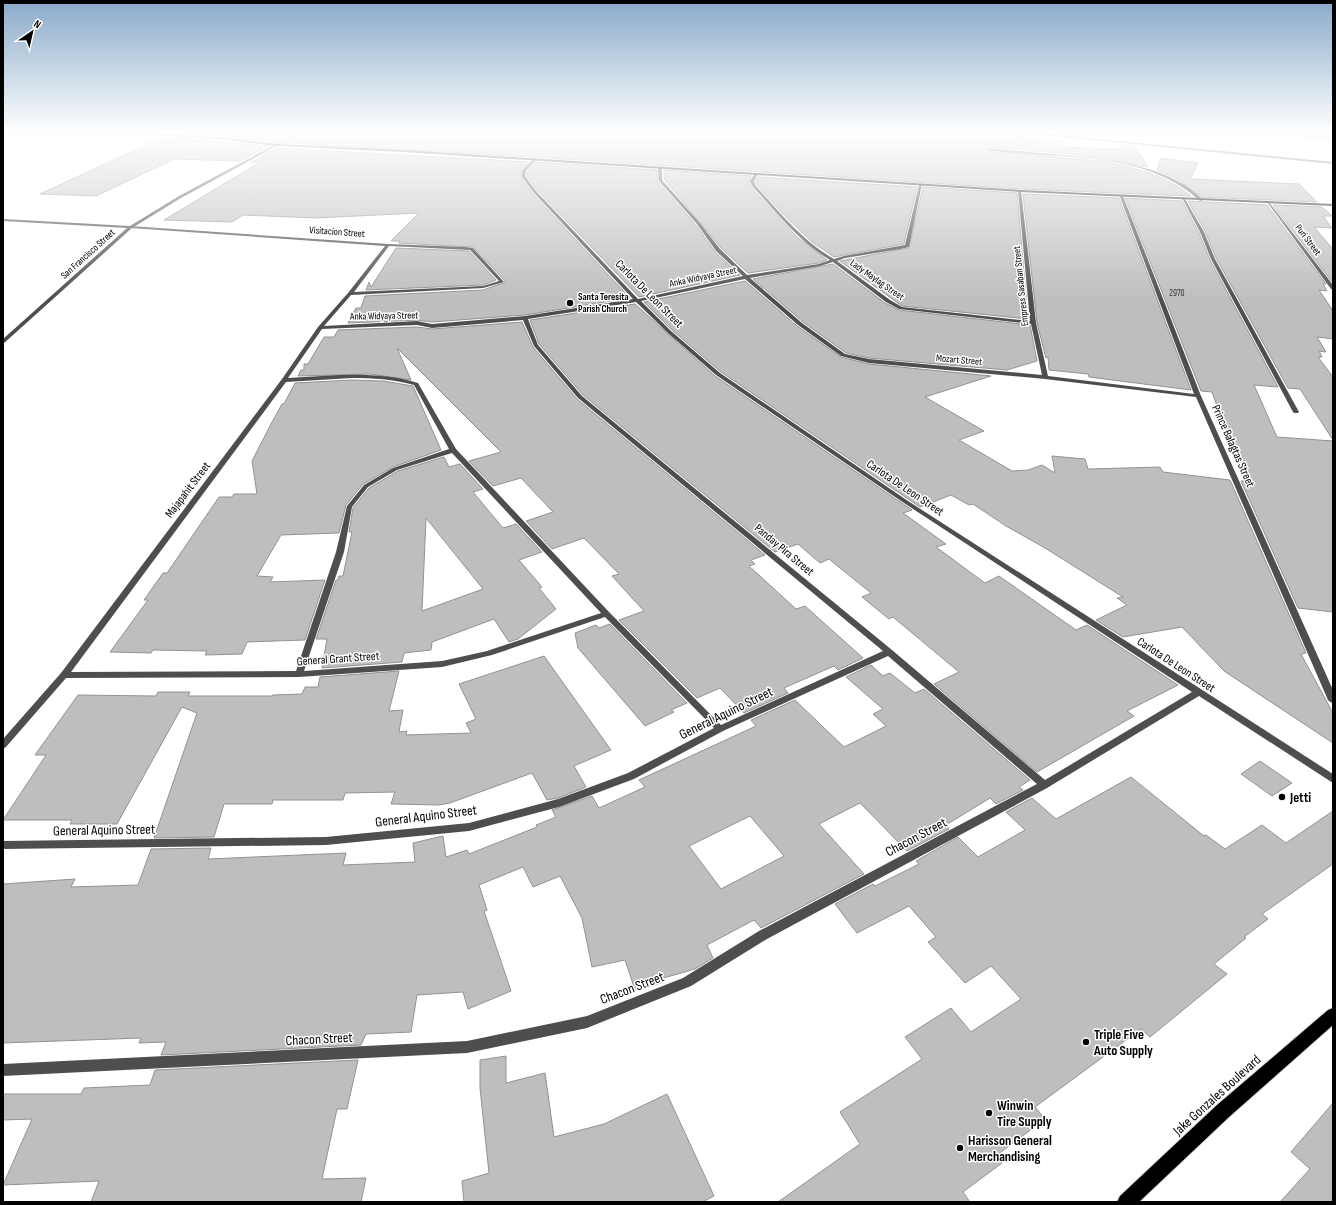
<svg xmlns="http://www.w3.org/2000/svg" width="1336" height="1205" font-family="'Sofia Sans Condensed',sans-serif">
<rect width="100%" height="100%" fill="#fff"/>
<path fill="#9c9c9c" d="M1240,131H1333V141Z"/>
<path fill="#bebebe" stroke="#929292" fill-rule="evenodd" d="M175,131H296L276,142L172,133Z
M305,131H848L873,134V131H963L1023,135L1024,138L1062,141L1063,147L1118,149L1124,145L1134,146L1148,167L1107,159L1063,153L988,147L986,151L1099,161L1126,166L1152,174L1155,178L1156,175L1177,186L1191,196L1021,189L534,157L285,143Z
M163,137L268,146L240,161L174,159L96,196L40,194Z
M277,148L529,162L521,170V178L533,194L630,298L525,315L432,322L417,320L348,323L356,308H361L365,296L483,290L506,282L473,247L399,243L400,241H391L419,213L315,218L243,215L232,222L164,220L260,162H251Z
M1161,158L1198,163L1190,179L1299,184L1317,202L1201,197L1176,178L1157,170Z
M536,162L657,170L658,182L696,225L715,252L740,275L639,297L537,190L527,176V172Z
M664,170L751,176L749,182L751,187L769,207L797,237L827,260L819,263L748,273L721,248L664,179Z
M758,177L917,187L904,244L834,257L812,242L783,214L756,184V181Z
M923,187L1017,193L1028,319L902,306L840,261L909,248Z
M1023,194L1119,198L1191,390L1089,377L1088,374L1049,370L1048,357L1046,358L1037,323Z
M1125,198L1182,201L1199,233L1210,260L1278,387L1254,385L1277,437L1333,441V612L1298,608L1241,481H1244L1212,392L1201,391Z
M1188,201L1267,205L1326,284H1323L1327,291L1319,290L1333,311V339L1317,337L1326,352L1319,351L1322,357H1318L1333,377V440L1300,389L1288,388L1216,258L1205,231Z
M1273,205L1322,207L1332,216H1323L1332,228L1314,227L1333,249V283Z
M396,248L469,251L496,280L483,285L366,290L369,282L371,287Z
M833,264L885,303L899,310L1030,325L1037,361L1007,370L869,358L846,353L803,322L753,279Z
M745,281L797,326L841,357L869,364L991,376L925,397L984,431L959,440L1012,471L1028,470L1042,465L1055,473L1052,456L1085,459L1088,469L1160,467L1163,472L1230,480L1306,653L1301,654L1333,713V743L1224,671L1182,627L1123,637L1096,620L1127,605L1117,598L1123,597L1045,548L1006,526L973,504L969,505L951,495L920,507L721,372L672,330L644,302Z
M635,304L715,376L912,510L903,513L946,544L936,547L985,583L999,576L1076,630L1087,625L1178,685L1127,711L1134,716L1037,772L934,684L959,672L893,617L889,619L862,597L871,593L829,559L820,563L798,544L775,552L583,395L539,344L530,320Z
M522,322L533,347L577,399L765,555L751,560L755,564L749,566L796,609L805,606L863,658L838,670L834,666L784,688L788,693L744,713L720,688L697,698L619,620L644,611L612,576L619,574L584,538L552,549L526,521L553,512L521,478L493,486L469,461L501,452L397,348L411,380L370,374L298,376L301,370H304V364H308L324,337H334L338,330L417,327L432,329Z
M352,380L383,381L413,386L441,450L393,467L363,484L346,505L339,533L281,535L257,576L273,577L270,582L325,580L305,640L247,642L242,654L205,655L207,651L153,650L151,653L110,652L148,600H144L163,573H167L219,497H232L234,494H257L252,461L271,424L282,404H284L295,383Z
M444,457L449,467L460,464L483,489L473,492L503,528L516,524L542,552L519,560L542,587L539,588L556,609L518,639L509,642L494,619L432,642L431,650L404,653L402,662L322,668L327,639H316L336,580H338L339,576H343L352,532H349L353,508L369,488L398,471ZM426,518L483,589L422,611Z
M610,624L687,703L671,710L674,712L645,726L578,648L575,633L596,625L599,628Z
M544,656L611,750L574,766L586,787L558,798L547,800L532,773L450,803L439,805L391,804L395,792L345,793L343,800H273L272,804H224L214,837L154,838L197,713L182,707L117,824H70L72,820H3L46,755H35L78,695L156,696L158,692H190L188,696H272L273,695L302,694L305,687H318L320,677L399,671L389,711L403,710L399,732L407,731L406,735L471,733L466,723L476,719L459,684Z
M871,665L883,676L890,673L915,693L924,689L1030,780L1019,787L1023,790L996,804L990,798L946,825L949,829L907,851L860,803L819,824L864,874L761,928L754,920L707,945L713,958L695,969L660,979L661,983L635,990L625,960L592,967L582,918L560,876L533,887L523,867L479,885L487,910L484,911L511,991L468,1009L463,992L417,995L411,1032L366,1034L361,1045L161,1055L166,1042L139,1043L141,1038L3,1043V884L75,879L71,887L138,885L151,849L211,848L208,859L346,853L343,865L415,862L413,843L443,836L446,857L467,850L469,854L537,827L536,825L556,817L552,810L592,796L599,808L645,787L639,780L756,726L751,720L795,700L844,747L886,726L873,714L883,709L846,677ZM750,816L784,856L721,889L689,846Z
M1260,761L1292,783L1272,796L1241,774Z
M1131,777L1204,836L1206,835L1225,849L1262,825L1286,843L1333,811V864L1262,914L1268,919L1244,937L1246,938L1214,964L1227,974L1150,1037L1141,1029L1035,1107L1045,1119L996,1156L1002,1163L963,1192L970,1202H778L860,1144L840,1112L922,1059L905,1037L951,1008L971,1032L1021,999L991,966L965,983L928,942L936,937L909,906L857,933L835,904L873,884L875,886L919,864L916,861L958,837L978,857L1025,830L1006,812L1032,798L1056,819Z
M506,1056V1083L545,1073L554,1137L604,1124L667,1094L714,1196L702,1202H464L462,1181L489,1173L480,1088V1060Z
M358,1060L347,1109H337L322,1179L366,1178L361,1202H91L99,1181L3,1185L32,1119L3,1120V1094H81L84,1088L150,1085L155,1070Z
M1333,1103V1202H1280L1310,1169L1291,1152Z"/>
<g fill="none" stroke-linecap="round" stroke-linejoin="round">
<defs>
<path id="primary" d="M1333,1008V1025L1229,1117L1139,1202H1117L1120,1196L1217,1105L1328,1010Z"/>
</defs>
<use href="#primary" stroke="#dbdbdb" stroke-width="2"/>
<path fill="#4e4e4e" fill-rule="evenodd" d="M22,131H28L3,138V136Z
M988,148C1016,151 1045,153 1073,156C1117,161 1170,166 1203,200L1200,201C1144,149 1057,160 987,150Z
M534,158L537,159L526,171L525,176L536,191L638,299L743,276L716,251L697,224L659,181L658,168L660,167L662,168V180L699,222L720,249L747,275L819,264L830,260C799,242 776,212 752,186L750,181L755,173L758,174L754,181L755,185C779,211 802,241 834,259L844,256L905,245L919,185L922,184L909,247L901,249L845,258L837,261L890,300L902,307L1030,321L1018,191L1021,190L1036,323L1048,376L1194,394L1120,197L1123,196L1201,396L1333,690V703L1330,702L1328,700L1196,397L1045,379L869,363L841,356L798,325L745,279L641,301L671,331L720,373L908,501L1333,774V783L1199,696L1047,788L767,939L691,986L587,1028L467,1053L3,1076V1064L467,1041L587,1016L683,978L759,931L1037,784L888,656L723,731L634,779L559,807L469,831L326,845L3,849V841L326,837L469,823L558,799L628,773L714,728L605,617L492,655L442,667L299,677L66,678L6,747L3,749V739L61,673L282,379L318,327L348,293L385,246L131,228L130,226L388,244L465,247L473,248L504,282L483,288L351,295L324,326L417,321L432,324L525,316L633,299L534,193L522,177V171ZM389,246L470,250L499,281L483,286L354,292ZM833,262L886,302L899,309L1031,324L1042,375L869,359L845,354L802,323L750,278L820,266ZM636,302L668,333L716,375L904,503L1192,692L1045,780L892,650L582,396L538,345L528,319ZM523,320L534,346L578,398L883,651L721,725L609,612L456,449L418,383C376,370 331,376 288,378L322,329L417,325L432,328ZM352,378C373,378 393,379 414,385L449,449L393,468L364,485L347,506L336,552L296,671L71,672L286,382ZM452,453L601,613L487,651L442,661L304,671L344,552L352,507L368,487L397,470Z
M1182,198L1185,199L1204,232L1215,259L1299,412L1298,413H1294L1293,412L1211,259L1200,232Z
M1267,202H1269L1333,285V289H1331Z"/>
<path fill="#4e4e4e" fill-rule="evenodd" d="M300,131H304L181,198L132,228L3,344V339L127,228L3,221V219L130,226L179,196Z
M1017,131L1333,162V164L1003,131Z"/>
<path fill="#1b1b1b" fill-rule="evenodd" d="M121,131L227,138L277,144L404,150L1020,190L1333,204V206L1020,192L404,152L277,146L227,140L100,131Z"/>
<use href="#primary" fill="#000" fill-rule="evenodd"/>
</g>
<linearGradient id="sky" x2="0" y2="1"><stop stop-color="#89aaca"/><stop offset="0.44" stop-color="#fff"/><stop offset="1" stop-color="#fff" stop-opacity="0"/></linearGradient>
<rect width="1336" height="300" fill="url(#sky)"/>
<g fill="#000" stroke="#fff" stroke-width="1.5">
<circle cx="570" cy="303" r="4"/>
<circle cx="1282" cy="797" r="4"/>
<circle cx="1086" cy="1042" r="4"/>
<circle cx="989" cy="1113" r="4"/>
<circle cx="960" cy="1148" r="4"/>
</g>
<g text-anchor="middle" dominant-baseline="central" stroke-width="3" stroke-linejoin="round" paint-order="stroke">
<g font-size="9" fill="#303030">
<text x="1177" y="293">2970</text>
</g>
<g font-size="10" fill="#000" stroke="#fff">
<text transform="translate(337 232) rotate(4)">Visitacion Street</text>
<text transform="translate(1308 240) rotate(53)">Puri Street</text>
<text transform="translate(88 254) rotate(-42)">San Francisco Street</text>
<text transform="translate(703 277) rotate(-12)">Anka Widyaya Street</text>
<text transform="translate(877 280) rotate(35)">Lady Maylag Street</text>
<text transform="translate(1021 286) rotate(-96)">Empress Sasaban Street</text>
<text transform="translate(384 316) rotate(-1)">Anka Widyaya Street</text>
<text transform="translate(959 360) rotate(5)">Mozart Street</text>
</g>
<g font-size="10" font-weight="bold" fill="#000" stroke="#fff" text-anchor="start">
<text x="578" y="297">Santa Teresita<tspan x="578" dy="12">Parish Church</tspan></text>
</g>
<g font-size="12" fill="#000" stroke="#fff">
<text transform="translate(649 294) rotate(45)">Carlota De Leon Street</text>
<text transform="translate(1233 446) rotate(66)">Prince Balagtas Street</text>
<text transform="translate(905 488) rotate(34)">Carlota De Leon Street</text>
<text transform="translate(188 490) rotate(-53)">Majapahit Street</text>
<text transform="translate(784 550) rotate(40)">Panday Pira Street</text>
<text transform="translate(338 659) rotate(-4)">General Grant Street</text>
<text transform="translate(1176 665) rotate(33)">Carlota De Leon Street</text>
</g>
<g font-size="14" fill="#000" stroke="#fff">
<text transform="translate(726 713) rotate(-26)">General Aquino Street</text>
<text transform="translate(426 816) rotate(-7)">General Aquino Street</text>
<text transform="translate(104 830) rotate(-1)">General Aquino Street</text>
<text transform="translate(916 837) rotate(-28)">Chacon Street</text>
<text transform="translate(632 988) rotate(-21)">Chacon Street</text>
<text transform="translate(319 1039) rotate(-3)">Chacon Street</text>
<text transform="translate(1217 1095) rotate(-42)">Jake Gonzales Boulevard</text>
</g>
<g font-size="14" font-weight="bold" fill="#000" stroke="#fff" text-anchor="start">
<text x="1290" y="797">Jetti</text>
<text x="1094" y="1034">Triple Five<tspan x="1094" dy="16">Auto Supply</tspan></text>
<text x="997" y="1105">Winwin<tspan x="997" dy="16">Tire Supply</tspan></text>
<text x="968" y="1140">Harisson General<tspan x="968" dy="16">Merchandising</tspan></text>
</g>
</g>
<rect width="1336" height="1205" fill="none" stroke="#000000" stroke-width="8"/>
<g transform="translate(32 32) rotate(34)" stroke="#ffffff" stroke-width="3" paint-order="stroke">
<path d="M0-3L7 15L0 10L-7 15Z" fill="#000000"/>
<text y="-6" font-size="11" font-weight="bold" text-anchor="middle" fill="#000000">N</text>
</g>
</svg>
